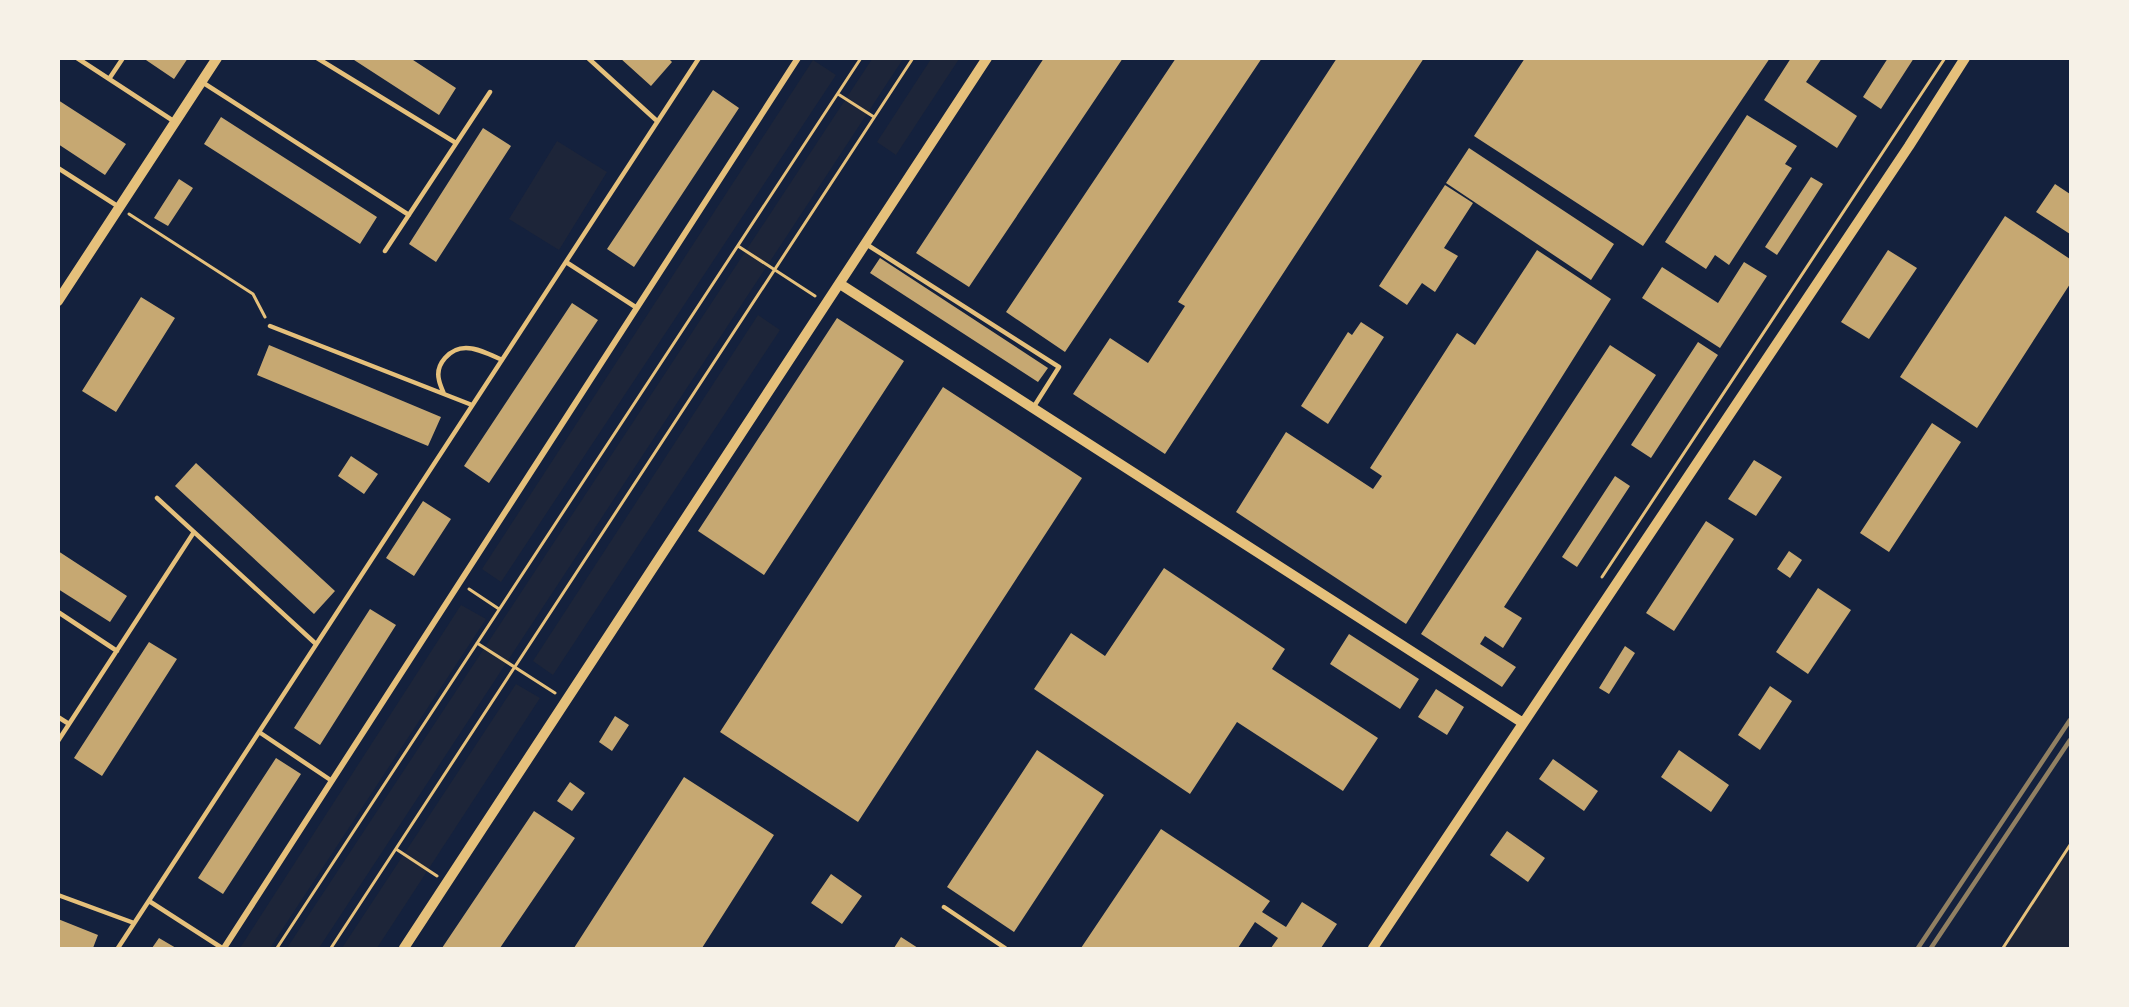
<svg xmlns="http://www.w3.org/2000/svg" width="2129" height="1007" font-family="'Sofia Sans Condensed',sans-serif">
<rect width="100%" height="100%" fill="#14213d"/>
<path fill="#1d2539" d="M872,59H903L319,948H287Z
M931,59H959L896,155L877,142Z
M813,60L836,75L501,582L482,569Z
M557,141L607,172L559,250L509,219Z
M758,315L780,330L553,675L533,661Z
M461,605L486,619L270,948H240Z
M516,684L540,698L377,948H342Z
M2070,844V948H2004Z"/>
<path fill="#c6a872" d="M143,58H188L174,79Z
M351,58H410L456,88L439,115Z
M620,58H668L672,62L651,86Z
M1044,58H1123L969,287L916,253Z
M1176,58H1262L1065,352L1006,312Z
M1337,58H1424L1165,454L1073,394L1110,338L1148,363L1185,306L1178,302Z
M1525,58H1770L1643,246L1474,136Z
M1791,58H1822L1806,82L1857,116L1837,148L1764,100Z
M1888,58H1914L1881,109L1863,97Z
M713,90L739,108L634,267L607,249Z
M58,100L126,144L105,175L58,144Z
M1747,115L1797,146L1785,164L1792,168L1729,265L1715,255L1706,269L1665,242Z
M221,117L377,217L360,244L204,144Z
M483,128L511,146L436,262L409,244Z
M1469,148L1614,244L1591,280L1446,183Z
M1811,177L1823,184L1777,255L1765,247Z
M179,179L193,188L168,226L154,218Z
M2055,184L2070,194V234L2036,212Z
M1445,185L1473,203L1444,248L1458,256L1435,292L1422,283L1407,305L1379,286Z
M2005,216L2070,259V284L1977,428L1900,377Z
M1537,250L1611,299L1406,624L1236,512L1286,432L1373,489L1382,476L1370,468L1457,333L1475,345Z
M1888,250L1917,268L1869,339L1841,322Z
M880,258L1048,368L1038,382L870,273Z
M1744,262L1767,276L1720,348L1642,298L1662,267L1718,303Z
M141,297L175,318L116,412L82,391Z
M572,303L598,320L489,483L464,466Z
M837,318L904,361L764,575L698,531Z
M1361,322L1384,337L1328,424L1301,406L1348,332L1352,335Z
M1698,342L1718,355L1651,458L1631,445Z
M269,345L441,417L428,446L257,375Z
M1610,345L1656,375L1504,607L1522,618L1503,648L1485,636L1480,644L1516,667L1502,687L1421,634Z
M943,387L1082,478L858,822L720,732Z
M1932,423L1961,442L1889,552L1860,533Z
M351,456L378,474L364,494L338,476Z
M1754,460L1782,477L1756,516L1728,499Z
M196,463L335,591L314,614L175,486Z
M1615,476L1630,486L1577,567L1562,557Z
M423,501L451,519L414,576L386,558Z
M1706,521L1734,539L1674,631L1646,613Z
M58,551L127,596L110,622L58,589Z
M1789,551L1802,560L1790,578L1777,569Z
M1164,568L1285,649L1272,669L1378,738L1343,791L1237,722L1190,794L1034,689L1071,633L1105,656Z
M1818,588L1851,610L1808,674L1776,652Z
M370,609L396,625L320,745L294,728Z
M1349,634L1419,679L1400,709L1330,664Z
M149,642L177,659L102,776L74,758Z
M1625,646L1635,653L1609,694L1599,688Z
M1770,686L1792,701L1760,750L1738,735Z
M1436,689L1464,707L1447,735L1418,717Z
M615,716L629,725L612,751L599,742Z
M1037,750L1104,795L1014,932L947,887Z
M1679,750L1729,785L1711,812L1661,777Z
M276,758L301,774L223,894L198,878Z
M1553,759L1598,791L1584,811L1539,779Z
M684,777L774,835L702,948H574Z
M570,782L585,793L572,811L557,801Z
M534,811L575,838L500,948H442Z
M1161,829L1270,901L1262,912L1286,927L1302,902L1337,924L1321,948H1271L1278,938L1255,922L1238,948H1081Z
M1507,831L1545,858L1528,882L1490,855Z
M831,874L862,896L842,924L811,903Z
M58,919L98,935L93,948H58Z
M901,937L918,948H894Z
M159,938L176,948H152Z"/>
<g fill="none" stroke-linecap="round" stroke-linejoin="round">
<path stroke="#e5c07b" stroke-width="3" d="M838,94L874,117
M129,214L253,294L265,317
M738,246L815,296
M1602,577L1945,58
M469,589L499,609
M477,643L555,693
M396,849L437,876
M277,948L861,58
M331,948L913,58
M2003,948L2070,845"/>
<path stroke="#e5c07b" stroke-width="4.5" d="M77,58L175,122
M317,58L456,143
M588,58L657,121
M109,79L123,58
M202,82L409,215
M58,168L119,207
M866,244L1059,367L1033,408
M385,251L490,92
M566,262L637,308
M270,326L472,405
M444,394C442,389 440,385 439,380C435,364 450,348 466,348C478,348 491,355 502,360
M157,498L316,644
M58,612L117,651
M58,717L69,724
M259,732L332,781
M58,741L194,532
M58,895L134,923
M149,901L222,948
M944,907L1005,948
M118,948L699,58"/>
<path stroke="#e5c07b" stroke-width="6" d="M224,948L798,58"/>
<path stroke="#e5c07b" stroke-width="10" d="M840,284L1523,723
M58,301L217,58
M404,948L987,58
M1373,948L1909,146L1965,58"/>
<path stroke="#918062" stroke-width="4.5" d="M1918,948L2070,720
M1931,948L2070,740"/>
</g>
<rect width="2129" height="1007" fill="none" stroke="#f6f1e7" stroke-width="120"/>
</svg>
